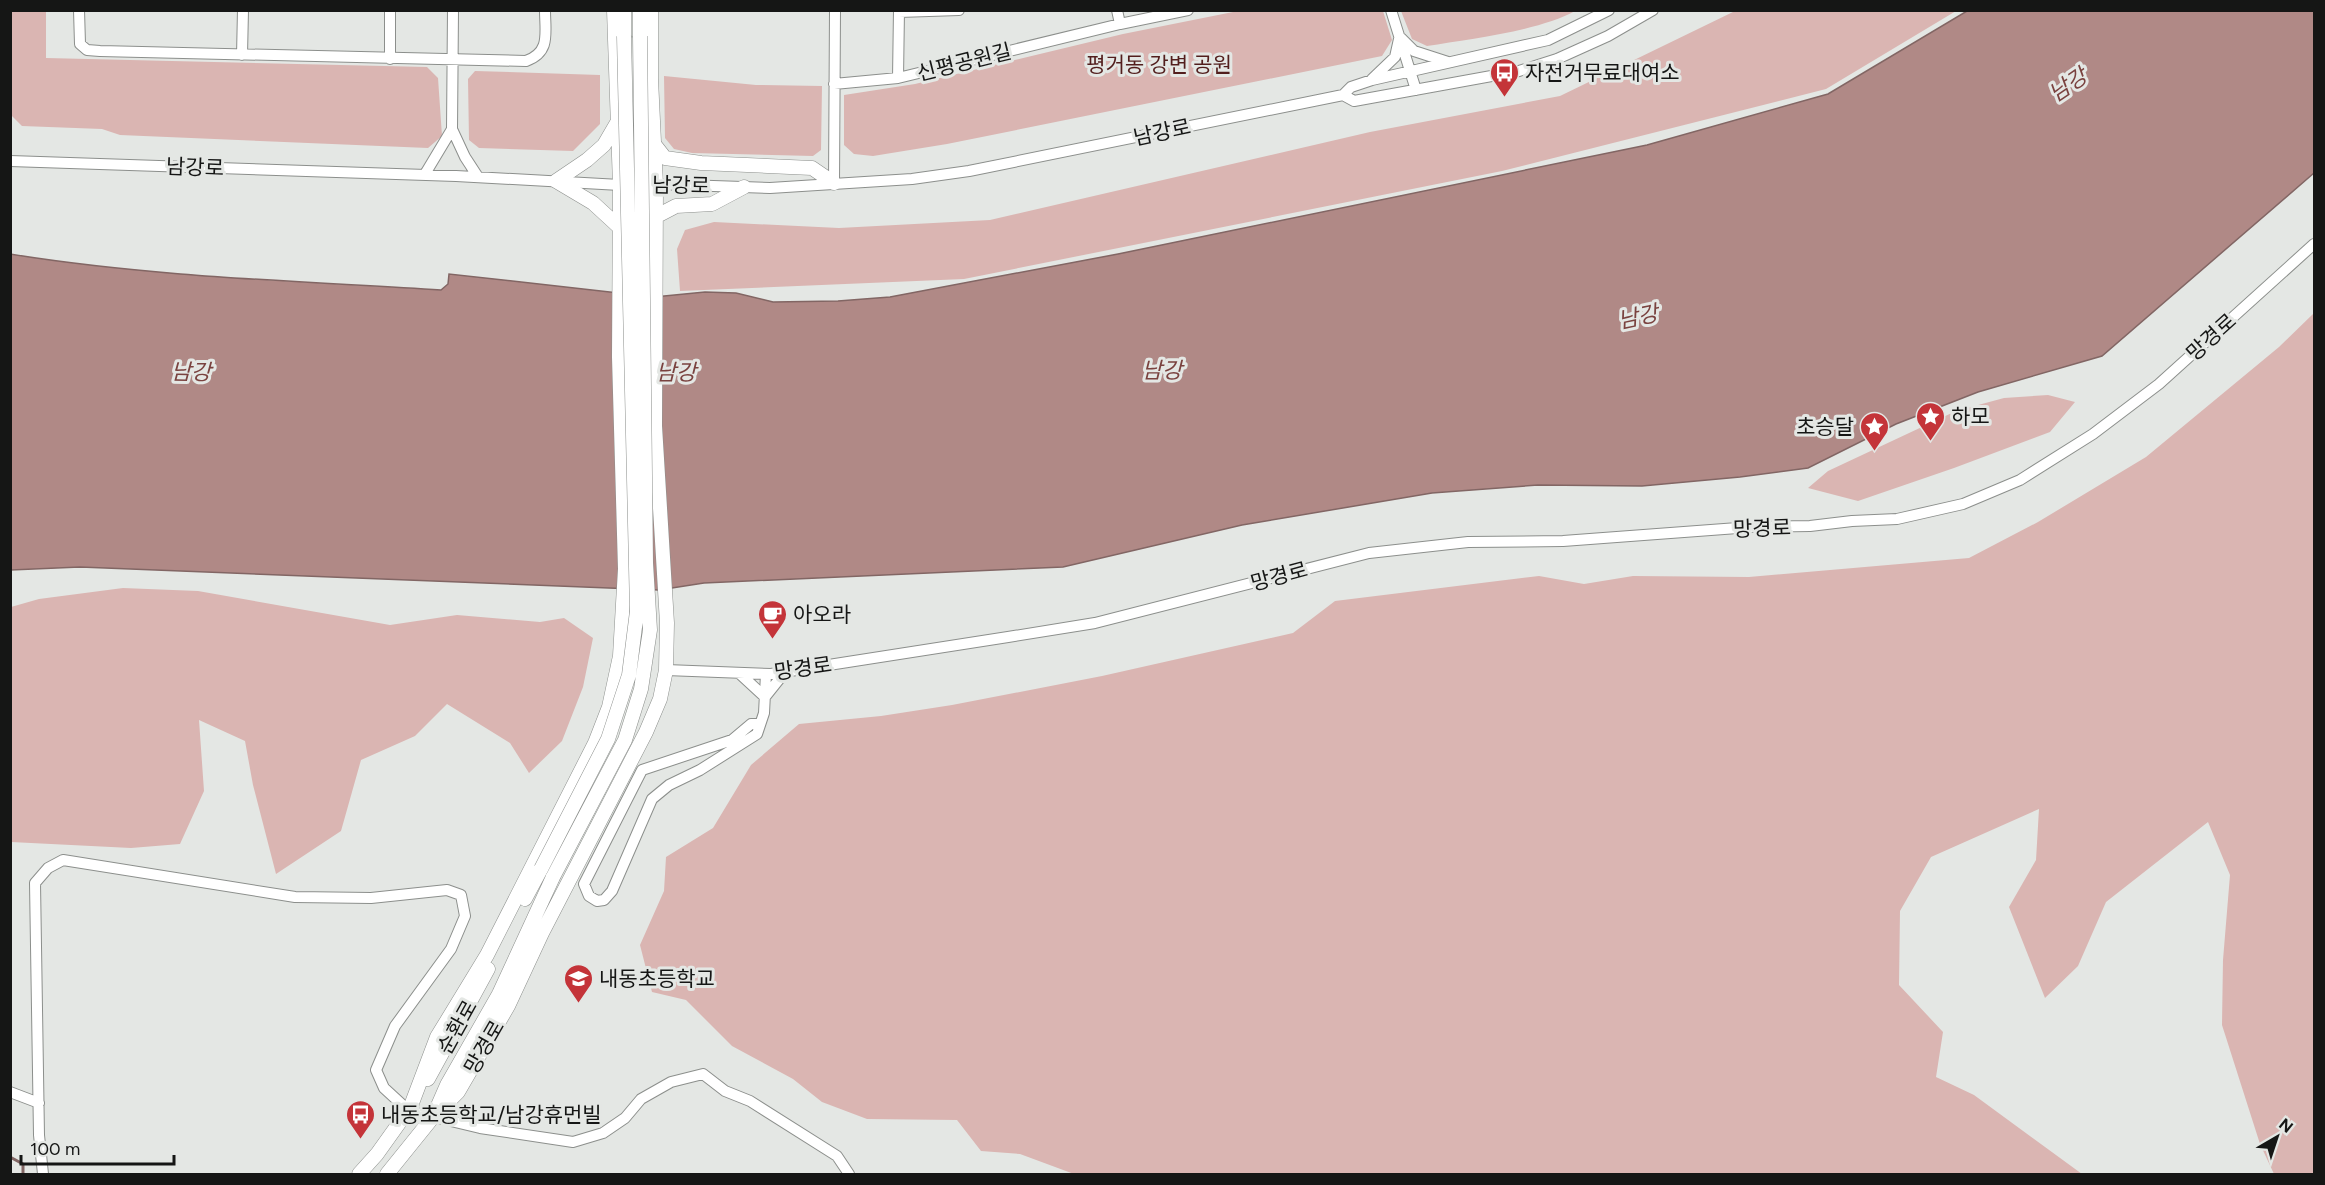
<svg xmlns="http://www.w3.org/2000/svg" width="2325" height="1185" font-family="Figtree,'Noto Sans KR',sans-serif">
<rect width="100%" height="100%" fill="#e4e7e4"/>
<path fill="#dab5b2" d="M10,11H46V58L427,67L438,78L442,136L428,148L120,135L102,129L22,126L11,115Z
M1238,11H1383L1392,40L1382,56L947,144L873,156L854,154L844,145V95L915,84L1123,34Z
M1401,11H1575C1539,31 1469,39 1427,46L1412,39Z
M1735,11H1956L1826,89L1502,171L964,279L680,291L677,249L685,230L714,222L839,228L990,220L1370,132L1560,96Z
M475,71L600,75V124L573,151L479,148L469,140L468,79Z
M664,76L756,85L822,86L821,150L813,156L692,153L674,149L665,138Z
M2314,313V1174H2274L2260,1144L2222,1025L2223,960L2230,875L2208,822L2106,902L2078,966L2045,998L2009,907L2036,860L2039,809L1931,857L1900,911L1899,985L1943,1032L1936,1077L1974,1095L2082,1174H1074L1020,1154L981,1151L957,1120L867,1119L822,1102L793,1079L732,1046L686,1000L652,992L640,945L664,891L666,857L713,828L751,765L799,724L881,716L952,705L1102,676L1293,633L1335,601L1539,576L1584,584L1633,576L1749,577L1969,558L2038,522L2146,457L2279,347Z
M2048,395L2075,402L2050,432L1954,468L1858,501L1808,488L1828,471L1956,411L2004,398Z
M123,588L198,591L390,625L457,615L540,622L564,618L593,638L583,687L562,741L529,773L510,743L447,704L415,736L361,760L341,831L276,874L253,785L245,741L199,720L204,791L180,844L131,848L11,842V607L39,599Z"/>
<path fill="#b08986" stroke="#826664" stroke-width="1.5" d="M1967,11H2314V173L2102,356L1978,392L1896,424L1808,468L1740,477L1642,486L1538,485L1432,493L1242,525L1063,567L704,583L659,590L80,567L11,570L10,254C153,277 297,281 441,290L448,284L449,274L654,297L705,292L736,293L773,302L838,301L890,297L1118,254L1647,145L1828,94Z"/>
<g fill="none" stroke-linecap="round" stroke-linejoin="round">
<path stroke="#826664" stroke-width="3" d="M10,1157L23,1164V1174"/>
<defs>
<path id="minor" d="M79,10L80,44L87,50L100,51L526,61C551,52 545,33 545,10
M390,10V59
M453,10L452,129L465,157L478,177
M1117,10L1120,24
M1391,10L1416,90
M899,12L959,10
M1401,38L1414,51L1448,62
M242,55L243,10
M898,78L899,10
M1372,79L1395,57L1399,39
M834,84L898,78L1120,24L1188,10
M1343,95L1354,101L1519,71L1557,59L1608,36L1653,10
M10,161L456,176L620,185L656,184L770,188L912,179L969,171L1343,95L1351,87L1372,80L1548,40L1609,10
M425,174L452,129
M834,183L835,10
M666,670L771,674L1008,637L1095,623L1369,553L1468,542L1563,541L1751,527L1810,526L1852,521L1897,519L1963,504L2020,480L2093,434L2159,384L2314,244
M739,673L765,697L785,672
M760,724H751L732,740L642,770L584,884L589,896L597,901L604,900L612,891L652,799L669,785L700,770L757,734L764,713L766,674
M10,1092L39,1103
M43,1174L39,1135L35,883L48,868L63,860L295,897L371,898L447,890L461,895L465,916L451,949L395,1026L376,1070L384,1088L409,1111L480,1128L573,1142L603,1133L625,1118L641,1099L671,1082L703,1074L725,1091L750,1101L837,1156L849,1174"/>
<path id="major" d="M624,36V10
M640,36V10
M618,121L604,145L587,160L556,181L593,203L618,226
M654,144L665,158L701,163L812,168L834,183
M655,217L676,206L712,204L744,187
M525,899L541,869
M428,1079L488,969
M409,1111L437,1037L487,955L595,743L609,707L620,656L625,569L619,357L620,185L614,10
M433,1117L458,1092L508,1006L542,933L646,732L660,699L666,670L667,623L655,426L656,184L651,79V10
M359,1174L377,1154L412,1105
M387,1174L433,1117L447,1085L499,994L553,877"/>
</defs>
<use href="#minor" stroke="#8c8f8c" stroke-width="12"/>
<use href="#major" stroke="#8c8f8c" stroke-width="15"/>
<use href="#minor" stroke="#fff" stroke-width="10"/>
<use href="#major" stroke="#fff" stroke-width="14"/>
<defs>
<path id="major-bridge" d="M541,869L608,739L629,675L637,611L624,36
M553,877L625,740L641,689L650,630L646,563L640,36"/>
</defs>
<use href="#major-bridge" stroke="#8c8f8c" stroke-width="15" stroke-linecap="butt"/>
<use href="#major-bridge" stroke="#fff" stroke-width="14"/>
</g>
<defs>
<symbol id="bus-pin" viewBox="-11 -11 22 30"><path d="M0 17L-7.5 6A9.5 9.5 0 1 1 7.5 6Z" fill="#c43439" stroke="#e4e7e4"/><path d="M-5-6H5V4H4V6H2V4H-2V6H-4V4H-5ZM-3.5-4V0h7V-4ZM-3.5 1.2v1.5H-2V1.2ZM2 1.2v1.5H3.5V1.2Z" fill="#fff"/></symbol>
<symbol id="sight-pin" viewBox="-11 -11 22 30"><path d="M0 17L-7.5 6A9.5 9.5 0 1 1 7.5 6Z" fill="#c43439" stroke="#e4e7e4"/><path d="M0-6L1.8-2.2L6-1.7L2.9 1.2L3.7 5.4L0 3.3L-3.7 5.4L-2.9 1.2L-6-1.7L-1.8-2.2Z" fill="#fff"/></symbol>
<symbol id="cafe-pin" viewBox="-11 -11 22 30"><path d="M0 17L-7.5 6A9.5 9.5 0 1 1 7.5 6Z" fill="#c43439" stroke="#e4e7e4"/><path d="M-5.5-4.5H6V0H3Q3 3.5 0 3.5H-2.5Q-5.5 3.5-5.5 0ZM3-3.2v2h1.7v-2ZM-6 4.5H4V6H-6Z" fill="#fff"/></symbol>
<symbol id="school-pin" viewBox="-11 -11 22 30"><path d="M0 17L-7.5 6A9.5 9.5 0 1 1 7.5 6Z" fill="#c43439" stroke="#e4e7e4"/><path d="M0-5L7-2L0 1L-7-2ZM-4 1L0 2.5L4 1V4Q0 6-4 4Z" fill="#fff"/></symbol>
</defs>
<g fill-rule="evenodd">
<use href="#bus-pin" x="1488" y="56" width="33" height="45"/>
<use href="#sight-pin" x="1914" y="400" width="33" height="45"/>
<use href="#sight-pin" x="1858" y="410" width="33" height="45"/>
<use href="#cafe-pin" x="756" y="598" width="33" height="45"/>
<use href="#school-pin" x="562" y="962" width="33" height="45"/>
<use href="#bus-pin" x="344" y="1098" width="33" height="45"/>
</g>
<g text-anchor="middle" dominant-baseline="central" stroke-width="6" stroke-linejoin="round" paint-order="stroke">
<g font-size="21" fill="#151615" stroke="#e4e7e4">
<text transform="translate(964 62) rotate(-14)">신평공원길</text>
<text transform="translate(1162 132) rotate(-12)">남강로</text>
<text transform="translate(195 167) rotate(2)">남강로</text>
<text transform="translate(681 185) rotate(1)">남강로</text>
<text transform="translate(2211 337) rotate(-42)">망경로</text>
<text transform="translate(1762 528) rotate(-2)">망경로</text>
<text transform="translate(1279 576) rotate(-15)">망경로</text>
<text transform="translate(803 668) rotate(-8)">망경로</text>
<text transform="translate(457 1027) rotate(-61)">순환로</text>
<text transform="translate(484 1047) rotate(-60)">망경로</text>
</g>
<g font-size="21" fill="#521e1d" stroke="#e4e7e4">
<text x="1159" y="64">평거동 강변 공원</text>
</g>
<g font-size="21" fill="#151615" stroke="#e4e7e4" text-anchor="start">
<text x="1525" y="72">자전거무료대여소</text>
<text x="1951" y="416">하모</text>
<text x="1854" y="426" text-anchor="end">초승달</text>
<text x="793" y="614">아오라</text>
<text x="599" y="978">내동초등학교</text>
<text x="381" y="1114">내동초등학교/남강휴먼빌</text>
</g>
<g font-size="22" font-style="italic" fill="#7a423f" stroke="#e4e7e4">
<text transform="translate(2068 85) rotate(-34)">남강</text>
<text transform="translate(1638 317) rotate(-12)">남강</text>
<text x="1162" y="370">남강</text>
<text transform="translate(191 372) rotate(1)">남강</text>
<text x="676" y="372">남강</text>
</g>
</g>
<rect width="2325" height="1185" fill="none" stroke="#151615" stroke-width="24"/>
<g transform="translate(2277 1137) rotate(39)" stroke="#e4e7e4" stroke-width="4.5" paint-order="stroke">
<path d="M0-4.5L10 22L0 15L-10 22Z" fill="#151615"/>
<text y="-9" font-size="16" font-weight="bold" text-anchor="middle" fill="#151615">N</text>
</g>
<path d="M21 1155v9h153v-9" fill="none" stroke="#151615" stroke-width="3"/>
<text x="30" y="1155" font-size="18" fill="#151615" stroke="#e4e7e4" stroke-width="4.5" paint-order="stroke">100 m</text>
</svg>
